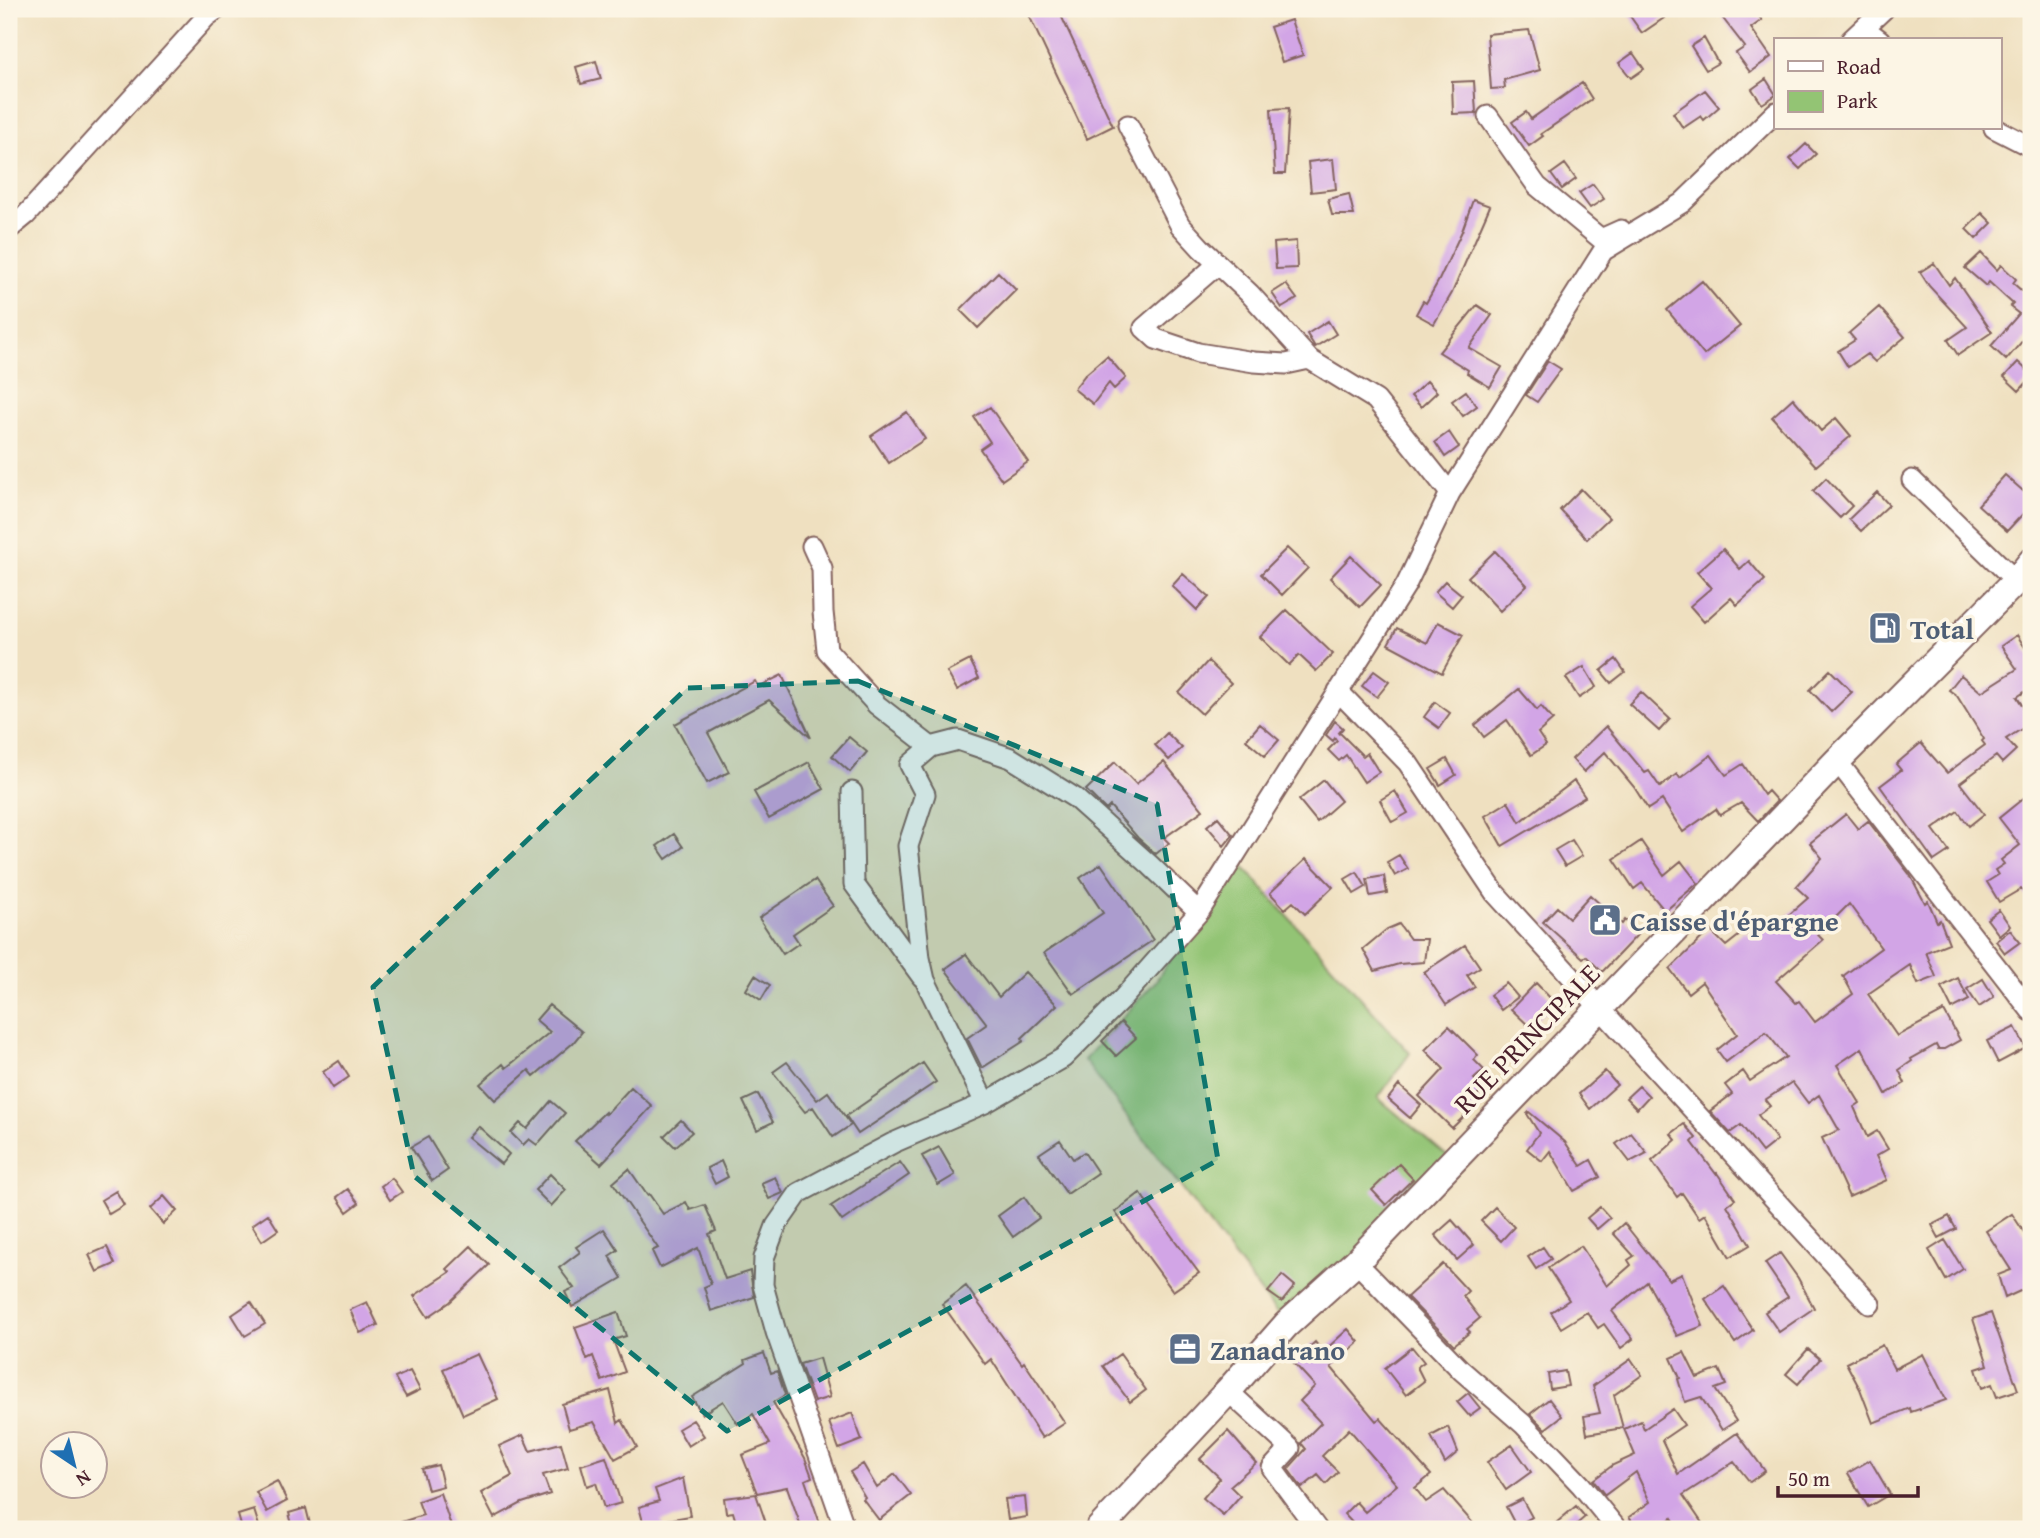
<svg xmlns="http://www.w3.org/2000/svg" width="2040" height="1538" font-family="'Gentium Book Plus',serif">
<rect width="100%" height="100%" fill="#fcf5e5"/>
<filter id="ink" filterUnits="userSpaceOnUse"><feTurbulence type="fractalNoise" baseFrequency=".0143" numOctaves="2"/><feDisplacementMap in="SourceGraphic" scale="14" xChannelSelector="R" yChannelSelector="G"/><feConvolveMatrix kernelMatrix="1 2 1 2 8 2 1 2 1" color-interpolation-filters="sRGB"/></filter>
<filter id="wash" filterUnits="userSpaceOnUse"><feTurbulence type="fractalNoise" baseFrequency=".00686" numOctaves="4" result="noise"/><feDisplacementMap in="SourceGraphic" scale="28" xChannelSelector="R" yChannelSelector="G"/><feGaussianBlur stdDeviation="1.57" result="paint"/><feColorMatrix in="noise" values="0 0 0 0 0 0 0 0 0 0 0 0 0 0 0 0 0 1.4 0 .05"/><feComposite in="paint" operator="in"/></filter>
<g filter="url(#wash)">
<rect width="100%" height="100%" fill="#efe0c0"/>
<path fill="#93c474" stroke="#6e7250" stroke-width="2" d="M1234,856L1410,1053L1378,1098L1453,1161L1286,1325L1084,1060L1156,981Z"/>
<g id="blocks">
<path fill="#d2a5e6" fill-rule="evenodd" d="M1026,9H1058L1113,126L1087,139Z
M1625,9H1658L1664,18L1642,33Z
M1730,9H1753L1762,20L1751,28L1771,57L1750,72L1736,53L1745,47L1721,16Z
M1291,20L1303,55L1282,62L1270,27Z
M1529,30L1540,70L1504,80L1505,88L1491,89L1487,34Z
M1704,38L1718,63L1706,70L1691,46Z
M1633,53L1644,69L1631,78L1619,63Z
M596,61L601,79L581,84L576,67Z
M1766,79L1776,95L1762,104L1752,89Z
M1474,81L1476,113L1453,114L1452,82Z
M1582,83L1592,99L1541,134L1543,136L1529,146L1512,122L1526,112L1531,119Z
M1705,90L1719,107L1704,120L1701,116L1683,128L1673,113Z
M1289,108L1285,174H1275L1271,109Z
M1806,144L1816,154L1800,169L1790,159Z
M1333,159L1336,189L1311,192L1308,162Z
M1565,164L1576,179L1562,189L1551,174Z
M1593,184L1604,199L1590,208L1579,193Z
M1349,194L1354,215H1332L1328,199Z
M1473,200L1490,206L1452,293L1434,324L1416,314L1423,301L1426,303L1439,280L1462,231Z
M1982,213L1992,223L1976,239L1966,229Z
M1296,241L1297,268L1276,269L1274,243Z
M1981,253L1997,270L2001,265L2016,279L2013,283L2031,299V331L2006,360L1991,346L2019,314L2010,307L2013,304L1989,282L1986,286L1965,268Z
M1934,263L1949,285L1955,278L1992,332L1958,355L1948,340L1967,327L1929,286L1920,272Z
M998,272L1016,290L978,328L960,310Z
M1702,281L1740,326L1704,355L1667,310Z
M1286,284L1297,299L1282,308L1272,293Z
M1477,305L1492,315L1469,348L1502,367L1490,387L1467,373L1468,370L1439,352Z
M1879,307L1905,337L1875,362L1867,354L1848,367L1838,351L1855,340L1849,333Z
M1328,321L1336,334L1315,347L1307,334Z
M1107,356L1126,378L1114,389L1109,383L1093,404L1074,389L1085,375Z
M1548,361L1561,369L1537,402L1526,395Z
M2018,362L2031,374V378L2019,391L2004,377Z
M1427,381L1437,392L1421,407L1411,396Z
M1466,391L1477,406L1463,416L1452,401Z
M1793,398L1821,431L1836,418L1851,436L1816,466L1772,417Z
M990,407L1028,462L1002,480L980,449L990,442L974,417Z
M907,412L925,439L889,463L871,436Z
M1449,432L1459,447L1445,457L1435,442Z
M2005,475L2031,498V505L2007,531L1978,505Z
M1826,478L1852,506L1840,518L1813,491Z
M1581,489L1609,518L1587,539L1560,510Z
M1877,492L1889,505L1861,531L1849,519Z
M1287,548L1308,568L1282,595L1261,574Z
M1723,549L1740,569L1749,561L1765,580L1737,605L1731,598L1704,622L1690,606L1711,588L1697,572Z
M1495,551L1527,585L1500,611L1468,577Z
M1351,556L1381,585L1360,607L1330,578Z
M1183,574L1209,597L1197,610L1172,586Z
M1445,581L1462,595L1452,607L1435,592Z
M1287,610L1333,654L1316,671L1299,655L1289,665L1260,637Z
M1438,622L1463,635L1442,673L1388,644L1397,628L1427,643Z
M2017,635L2031,657V692L2029,689L2017,697L2031,719V723L2006,739L2016,750L2002,763L1996,756L1960,783L1984,814L1969,826L1958,811L1933,829L1949,851L1934,861L1880,786L1901,770L1896,764L1921,743L1947,773L1985,745L1982,741L1984,739L1957,696L1949,690L1961,675L1981,692L2017,669L2001,646Z
M1616,659L1625,672L1611,683L1601,671Z
M970,660L979,678L957,690L947,672Z
M1208,661L1231,683L1202,714L1179,693Z
M1584,667L1596,687L1579,698L1566,678Z
M1830,670L1852,692L1831,712L1810,690Z
M1374,671L1389,682L1377,697L1362,686Z
M782,675L811,738L769,700L708,733L729,772L707,783L675,724L755,681L758,687Z
M1519,689L1537,710L1541,706L1553,720L1538,733L1546,745L1531,755L1507,720L1484,737L1475,725Z
M1641,692L1670,719L1659,731L1629,704Z
M1435,702L1450,713L1439,728L1424,717Z
M1335,721L1343,728L1338,734L1340,733L1363,756L1367,753L1379,772L1364,782L1346,755L1339,761L1328,750L1337,741L1335,738L1333,741L1326,735Z
M1260,724L1279,740L1265,756L1246,740Z
M1606,726L1645,773L1649,771L1660,787L1677,774L1680,778L1711,755L1726,775L1743,764L1764,795L1768,791L1777,801L1758,821L1741,803L1720,815L1716,809L1683,832L1662,800L1648,809L1634,787L1605,752L1584,772L1572,759Z
M1167,733L1182,748L1169,760L1155,745Z
M849,737L867,752L850,772L832,756Z
M1447,759L1456,775L1440,785L1430,769Z
M809,762L824,789L769,819L754,792Z
M1115,762L1136,784L1164,762L1203,810L1164,838L1169,843L1156,854L1138,838L1110,806L1106,810L1086,790Z
M1324,780L1341,801L1317,822L1299,800Z
M1574,781L1585,797L1502,846L1485,816L1508,802L1520,822Z
M1395,791L1408,813L1392,822L1380,800Z
M2031,792V902L2021,889L1999,902L1987,882L1998,875L1995,870L2004,864L2001,860L2020,845L1999,818Z
M1846,814L1858,829L1868,821L1910,875L1925,903L1928,901L1937,922L1940,920L1949,943L1926,952L1936,977L1918,984L1910,965L1868,994L1897,1036L1944,1011L1960,1040L1944,1049H1938L1936,1045L1911,1059L1912,1061L1899,1070L1905,1083L1886,1094L1862,1048L1837,1065L1860,1103L1854,1107L1867,1137L1877,1131L1888,1149L1876,1156L1887,1180L1849,1197L1822,1138L1839,1130L1819,1095L1808,1103L1792,1082L1765,1100L1770,1106L1758,1115L1777,1140L1762,1152L1741,1125L1730,1133L1710,1111L1732,1094L1725,1085L1743,1071L1750,1081L1786,1057L1766,1032L1726,1062L1717,1050L1737,1034L1702,982L1688,993L1670,969L1710,930L1726,946L1745,931L1747,934L1765,916L1775,927L1808,898L1796,887L1822,858L1810,843ZM1849,904L1881,948L1843,976L1853,994L1815,1022L1799,1001L1796,1003L1776,981L1823,940L1818,935Z
M1218,817L1233,835L1224,846L1207,826Z
M674,834L683,847L666,859L657,846Z
M1572,840L1582,856L1565,866L1555,850Z
M1641,841L1664,875L1681,861L1698,883L1665,911L1642,883L1634,889L1614,859Z
M1399,855L1408,869L1395,876L1387,862Z
M1306,859L1333,887L1305,914L1293,902L1285,909L1270,893Z
M1101,864L1153,940L1073,994L1044,953L1103,913L1080,878Z
M1357,872L1366,887L1354,894L1345,879Z
M1384,876L1387,893L1370,896L1367,879Z
M815,880L833,906L793,934L799,943L783,954L759,918Z
M1590,895L1622,924L1625,920L1639,933L1602,972L1586,956L1583,958L1543,922L1557,907L1569,918Z
M1999,910L2010,926L1999,935L1987,919Z
M1399,924L1410,939H1427L1424,962L1399,964L1375,971L1363,949L1387,929Z
M2010,930L2020,942L2005,953L1996,941Z
M1465,945L1480,967L1467,975L1475,987L1446,1005L1424,972Z
M966,954L999,997L1025,972L1057,1005L1022,1038L1024,1041L982,1068L967,1038L987,1024L945,969Z
M755,975L770,985L761,1000L746,990Z
M1958,978L1969,1000L1952,1009L1941,987Z
M1983,979L1994,997L1979,1007L1967,989Z
M1506,983L1518,997L1501,1010L1490,995Z
M1536,983L1554,1002L1530,1027L1511,1009Z
M549,1005L582,1032L573,1043L534,1076L529,1070L495,1100L480,1084L503,1064L506,1068L550,1032L536,1020Z
M1121,1022L1136,1038L1116,1056L1102,1041Z
M1449,1026L1478,1055L1474,1060L1484,1070L1474,1079L1484,1088L1475,1097L1480,1101L1452,1128L1419,1096L1444,1069L1425,1050Z
M2015,1027L2026,1048L1998,1063L1987,1041Z
M339,1061L349,1077L333,1088L323,1072Z
M787,1062L817,1100L828,1092L851,1125L833,1137L813,1107L805,1112L773,1072Z
M923,1063L936,1082L858,1134L846,1116Z
M1605,1071L1617,1085L1590,1109L1579,1094Z
M1399,1085L1421,1105L1410,1118L1388,1099Z
M1639,1086L1649,1096L1637,1109L1626,1098Z
M631,1087L652,1106L614,1147L615,1149L601,1164L575,1141L605,1112L606,1114Z
M758,1094L773,1122L757,1130L743,1101Z
M551,1101L565,1113L537,1145L529,1139L523,1145L511,1133L520,1123L527,1129Z
M1529,1112L1565,1142L1581,1166L1591,1160L1600,1177L1574,1191L1550,1151L1542,1161L1527,1149L1539,1133L1527,1114Z
M681,1120L692,1132L675,1147L664,1136Z
M1684,1124L1696,1138L1692,1142L1716,1174L1717,1173L1735,1199L1727,1205L1750,1245L1730,1257L1705,1214L1699,1218L1682,1193L1677,1197L1652,1161L1676,1140L1671,1134Z
M478,1126L509,1154L501,1164L468,1137Z
M1631,1133L1647,1153L1630,1162L1616,1144Z
M428,1137L448,1170L432,1181L411,1147Z
M1060,1140L1073,1159L1084,1152L1098,1173L1067,1194L1039,1154Z
M939,1147L955,1175L938,1185L922,1156Z
M721,1161L728,1177L715,1184L707,1168Z
M900,1162L909,1175L842,1221L831,1206Z
M1399,1164L1413,1179L1386,1205L1372,1190Z
M629,1169L647,1195L649,1194L663,1214L686,1202L690,1210L705,1205L716,1231L709,1234L725,1279L750,1271L754,1297L711,1311L704,1287L711,1284L698,1248L660,1268L652,1251L658,1248L613,1183Z
M550,1174L566,1190L551,1206L535,1190Z
M775,1177L783,1193L769,1199L761,1183Z
M392,1178L402,1192L390,1200L381,1186Z
M348,1189L359,1203L347,1212L337,1197Z
M116,1191L124,1205L109,1214L101,1200Z
M1140,1193L1199,1273L1173,1291L1115,1212Z
M164,1196L177,1211L163,1224L150,1209Z
M1024,1197L1039,1218L1013,1237L998,1216Z
M1495,1207L1514,1227L1501,1241L1481,1221Z
M1600,1207L1610,1218L1597,1229L1587,1218Z
M268,1214L278,1230L262,1241L252,1225Z
M2012,1214L2031,1243V1286L2005,1298L1998,1275L2011,1270L1986,1231Z
M1949,1216L1956,1229L1939,1238L1932,1225Z
M1452,1220L1474,1245L1457,1260L1435,1235Z
M1624,1223L1669,1280L1682,1274L1703,1326L1677,1336L1647,1282L1612,1311L1633,1339L1621,1348L1604,1324L1598,1328L1587,1312L1561,1328L1551,1312L1569,1300L1548,1268L1581,1246L1607,1286L1631,1265L1628,1260L1634,1256L1613,1233Z
M604,1229L618,1250L609,1256L622,1278L572,1307L565,1292L574,1288L559,1268L580,1252L576,1247Z
M1945,1240L1963,1269L1946,1280L1929,1250Z
M471,1246L489,1265L450,1302L428,1317L414,1296L450,1272L447,1269Z
M107,1247L115,1264L97,1272L89,1255Z
M1543,1247L1551,1259L1536,1269L1528,1257Z
M1780,1253L1798,1278L1814,1308L1779,1332L1765,1312L1788,1297L1765,1263Z
M1443,1264L1468,1291L1463,1296L1480,1318L1467,1329L1470,1332L1454,1345L1407,1297Z
M1282,1275L1295,1286L1282,1302L1268,1292Z
M966,1286L1022,1364L1024,1362L1065,1423L1042,1438L991,1359L985,1364L942,1304Z
M1724,1286L1753,1330L1735,1343L1705,1299Z
M251,1302L265,1324L245,1336L232,1315Z
M367,1302L378,1325L360,1333L350,1310Z
M618,1312L626,1336L613,1340L625,1372L602,1381L593,1356L587,1359L575,1327Z
M1991,1313L2018,1390L1997,1397L1992,1384L1982,1388L1976,1369L1988,1365L1973,1319Z
M1348,1329L1359,1342L1331,1367L1376,1421L1380,1418L1431,1475L1415,1488L1426,1502L1444,1490L1478,1529H1358L1344,1514L1356,1502L1365,1512L1397,1485L1349,1429L1322,1456L1338,1472L1326,1484L1318,1475L1302,1488L1288,1469L1306,1449L1301,1443L1321,1423L1300,1401L1315,1386L1293,1362L1315,1342L1323,1352Z
M1186,1339L1196,1351L1180,1364L1170,1352Z
M1882,1345L1894,1369L1923,1354L1946,1400L1911,1412L1910,1408L1873,1423L1860,1389L1846,1363Z
M1412,1347L1424,1362L1417,1367L1424,1381L1406,1395L1385,1368Z
M1808,1349L1820,1359L1798,1384L1786,1374Z
M1684,1352L1697,1378L1719,1369L1726,1385L1715,1389L1736,1421L1722,1430L1701,1397L1685,1402L1678,1379L1680,1378L1671,1358Z
M764,1353L771,1373L777,1371L785,1395L773,1402L805,1458L812,1477L805,1480L822,1529H802L787,1487L757,1493L742,1455L770,1444L753,1414L738,1424L723,1401L702,1414L692,1397L746,1363L745,1360Z
M477,1354L498,1399L463,1415L443,1369Z
M1120,1354L1146,1390L1130,1402L1103,1366Z
M819,1358L830,1397L814,1402L800,1364Z
M1631,1359L1642,1375L1614,1395L1623,1428L1587,1434L1584,1416L1600,1413L1593,1386Z
M410,1371L420,1390L406,1397L395,1378Z
M1565,1371L1568,1386L1550,1389L1548,1374Z
M610,1390L618,1423L622,1420L637,1447L615,1459L594,1422L569,1429L562,1404Z
M1468,1393L1480,1408L1469,1416L1457,1402Z
M1549,1399L1562,1416L1545,1429L1530,1414Z
M1673,1409L1684,1425L1662,1440L1678,1474L1737,1433L1765,1471L1750,1482L1734,1462L1683,1495L1702,1523L1693,1529H1679L1672,1518L1656,1529H1637L1629,1517L1650,1502L1636,1472L1605,1495L1593,1480L1613,1465L1635,1455L1624,1429L1641,1421L1644,1429Z
M852,1413L862,1440L839,1449L829,1422Z
M693,1420L704,1436L688,1446L678,1429Z
M1448,1427L1458,1452L1445,1463L1431,1436Z
M1228,1431L1256,1463L1230,1486L1240,1496L1223,1515L1203,1498L1220,1478L1200,1459Z
M523,1435L530,1451L561,1443L568,1468L543,1475L550,1494L522,1503L494,1518L481,1493L512,1476L499,1446Z
M1512,1445L1531,1472L1506,1490L1487,1462Z
M606,1457L621,1503L604,1508L596,1483L587,1486L581,1465Z
M1870,1460L1890,1494L1868,1507L1848,1473Z
M863,1464L877,1488L895,1474L911,1495L879,1520L863,1499L865,1497L850,1472Z
M438,1465L443,1486L428,1490L422,1469Z
M683,1478L690,1516L661,1521L664,1529H645L639,1507L659,1501L655,1489Z
M277,1481L287,1501L267,1512L256,1492Z
M440,1493L452,1529H389V1526L423,1515L418,1501Z
M756,1494L768,1529H738L733,1512L726,1513L724,1498Z
M1025,1497L1027,1517L1008,1520L1005,1499Z
M1522,1499L1532,1517L1516,1526L1506,1507Z
M1576,1506L1585,1517L1571,1529H1549Z
M306,1508L310,1524L293,1528L289,1513Z
M254,1510L260,1529H242L238,1515Z"/>
</g>
</g>
<g filter="url(#ink)">
<use href="#blocks" fill-opacity="0" stroke="#84635f" stroke-width="2"/>
<g fill="none" stroke-linecap="round" stroke-linejoin="round">
<defs>
<path id="street" d="M1864,28L1880,40
M1851,40L1884,9
M1488,116L1537,186L1601,239L1621,230
M1128,125L1180,225L1201,248L1250,294L1309,359
M1994,128L2031,147
M9,229L26,215L206,17L217,9
M1218,264L1144,328L1156,339L1198,353L1254,362L1286,364L1309,359L1376,400L1450,493
M1912,480L2016,581
M812,546L822,568L823,612L827,650L877,705L931,747L958,740L1011,758L1075,798L1150,865L1199,912
M1338,691L1408,763L1495,893L1870,1304
M931,747L910,765L925,794L908,846L920,958L925,980L985,1103
M1837,761L2031,1011
M852,792L854,884L922,977
M1356,1262L1461,1370L1523,1424L1581,1485L1617,1529
M1228,1391L1290,1448L1272,1468L1317,1529
M845,1529L776,1332L763,1285L764,1258L776,1226L799,1193L893,1143L985,1103L1063,1058L1122,999L1199,912L1406,585L1450,493L1603,251L1682,203L1776,112"/>
<path id="secondary" d="M1099,1529L1228,1391L1286,1325L1356,1262L1837,761L2016,581L2031,562"/>
</defs>
<use href="#street" stroke="#84635f" stroke-width="23"/>
<use href="#secondary" stroke="#84635f" stroke-width="30"/>
<use href="#street" stroke="#fff" stroke-width="19"/>
<use href="#secondary" stroke="#fff" stroke-width="26"/>
</g>
</g>
<path fill="#0f766e" fill-opacity="0.2" stroke="#0f766e" stroke-width="5" stroke-dasharray="14 9" stroke-linejoin="round" d="M858,681L1157,804L1218,1160L727,1431L414,1176L373,987L687,688Z"/>
<defs>
<symbol id="fuel-square" viewBox="-11 -11 22 22"><rect x="-9" y="-9" width="18" height="18" rx="4" fill="#5c6f8a" stroke="#fcf5e5"/><path d="M-5.5-6h7V0h2V4h1.3V-2.5L3-4.5l.8-.8L6-3V5H2.5V1h-1V6h-7ZM-4.2-4.7v3.2H.2V-4.7Z" fill="#fff"/></symbol>
<symbol id="civic-square" viewBox="-11 -11 22 22"><rect x="-9" y="-9" width="18" height="18" rx="4" fill="#5c6f8a" stroke="#fcf5e5"/><path d="M-.6-6.5H3V-4.5H.6V-3L4-1V1h2V6H-6V1h2V-1L-.6-3ZM-1.2 2.5V6h2.4V2.5Z" fill="#fff"/></symbol>
<symbol id="office-square" viewBox="-11 -11 22 22"><rect x="-9" y="-9" width="18" height="18" rx="4" fill="#5c6f8a" stroke="#fcf5e5"/><path d="M-6-3h4V-5.5h4V-3h4V5H-6ZM-1-4.5V-3h2v-1.5ZM-6 0V1H6V0Z" fill="#fff"/></symbol>
</defs>
<g fill-rule="evenodd">
<use href="#fuel-square" x="1866" y="609" width="38" height="38"/>
<use href="#civic-square" x="1586" y="901" width="38" height="38"/>
<use href="#office-square" x="1166" y="1330" width="38" height="38"/>
</g>
<g text-anchor="middle" dominant-baseline="central" stroke-width="7" stroke-linejoin="round" paint-order="stroke">
<g font-size="28" font-weight="bold" fill="#4e5e75" stroke="#fcf5e5" text-anchor="start">
<text x="1910" y="628">Total</text>
<text x="1630" y="920">Caisse d'épargne</text>
<text x="1210" y="1349">Zanadrano</text>
</g>
<g font-size="28" fill="#4a1f2b" stroke="#fcf5e5">
<text transform="translate(1526 1038) rotate(-46)">RUE PRINCIPALE</text>
</g>
</g>
<rect width="2040" height="1538" fill="none" stroke="#fcf5e5" stroke-width="35"/>
<rect x="1774" y="38" width="228" height="91" fill="#fcf5e5" stroke="#b59f9b" stroke-width="2"/>
<rect x="1788" y="61" width="35" height="10" fill="#ffffff" stroke="#b59f9b" stroke-width="2"/>
<text x="1837" y="74" font-size="21" fill="#4a1f2b">Road</text>
<rect x="1788" y="91" width="35" height="21" fill="#93c474" stroke="#b59f9b" stroke-width="2"/>
<text x="1837" y="108" font-size="21" fill="#4a1f2b">Park</text>
<g transform="translate(74 1465) rotate(145)"><circle r="33" fill="#fcf5e5" stroke="#b59f9b" stroke-width="2"/>
<path d="M0-5L12 26L0 18L-12 26Z" fill="#1f6fb2"/>
<text y="-10" font-size="19" font-weight="bold" text-anchor="middle" fill="#4a1f2b">N</text>
</g>
<path d="M1778 1486v10h140v-10" fill="none" stroke="#4a1f2b" stroke-width="3.5"/>
<text x="1788" y="1486" font-size="21" fill="#4a1f2b" stroke="#fcf5e5" stroke-width="5" paint-order="stroke">50 m</text>
</svg>
